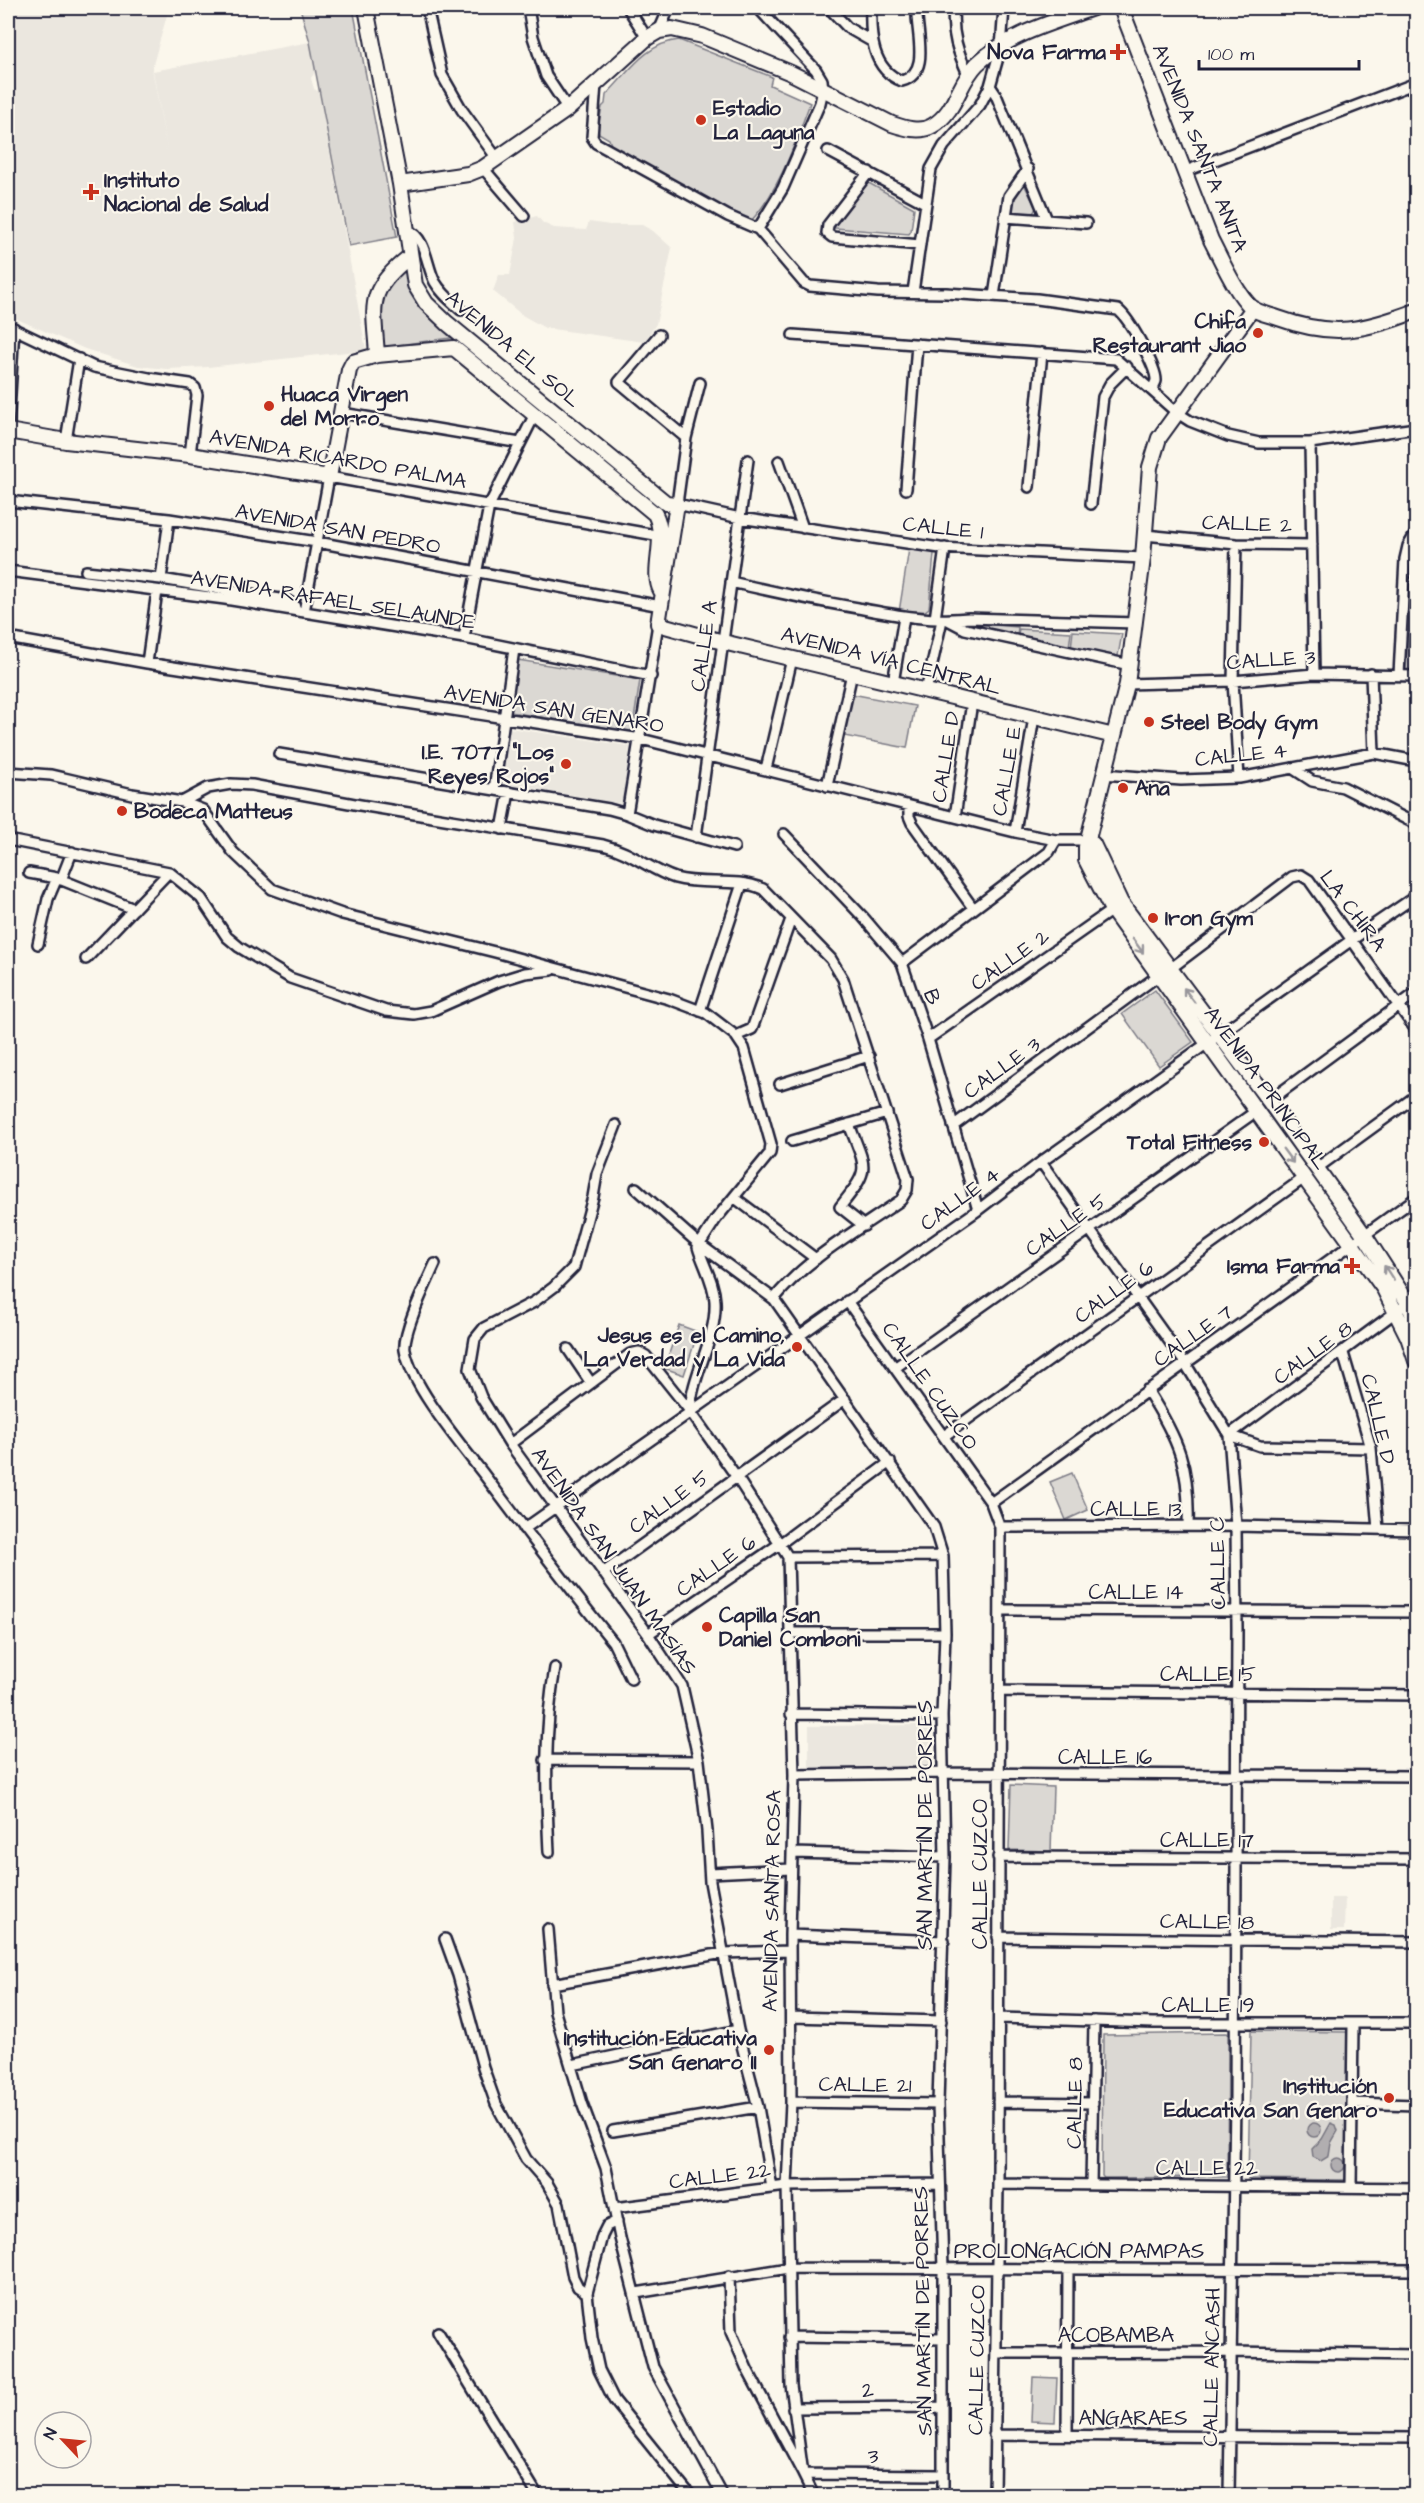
<svg xmlns="http://www.w3.org/2000/svg" width="1424" height="2503" font-family="'Architects Daughter',sans-serif">
<rect width="100%" height="100%" fill="#fbf7ec"/>
<filter id="ink" filterUnits="userSpaceOnUse"><feTurbulence type="fractalNoise" baseFrequency=".0167" numOctaves="2"/><feDisplacementMap in="SourceGraphic" scale="12" xChannelSelector="R" yChannelSelector="G"/><feConvolveMatrix kernelMatrix="1 2 1 2 8 2 1 2 1" color-interpolation-filters="sRGB"/></filter>
<g filter="url(#ink)">
<path fill="#ebe7df" d="M8,8H169L152,68L168,155L153,71L310,42L316,71L311,78L314,89L319,92L366,350L208,367L167,369L138,366L85,349L8,315Z
M537,216L543,223L554,228L586,230L589,222L610,225H642L653,231L672,248L656,324L644,342L545,328L522,315L493,291L499,275H510L517,238L515,222Z
M509,728L630,746L622,804L502,783Z
M931,1725V1767L809,1768V1726Z
M1331,1898H1345L1344,1930H1331Z"/>
<path fill="#dbd8d3" stroke="#7e7d87" stroke-width="1.5" d="M300,8H353L397,237L349,246L310,42Z
M679,40L772,77L770,85L810,103C795,143 780,190 750,222L613,150L609,139L597,132L602,107L605,104L606,95C628,73 646,43 679,40Z
M865,181L914,208L911,231L909,234L835,228L833,226Z
M1023,182L1036,208L1032,215L1015,214L1011,208L1012,199Z
M405,268C410,297 432,317 451,338L382,347C378,308 375,297 405,268Z
M909,549L931,551L934,554L929,608L925,611L899,612Z
M1410,619H1416V670L1406,669Z
M970,623L1018,627L1017,636L970,626Z
M1019,629L1071,632L1069,647L1018,635Z
M1073,631L1122,634L1118,656L1071,648Z
M518,660L640,680L632,732L510,712Z
M852,694L915,706L907,748L844,736Z
M1155,990L1193,1042L1159,1066L1122,1014Z
M679,1325L698,1332L684,1375L664,1368Z
M1072,1473L1088,1510L1066,1520L1050,1482Z
M1011,1785L1053,1787L1051,1851L1009,1850Z
M1251,2031L1350,2032L1347,2180L1248,2179Z
M1226,2033L1228,2035L1227,2177L1104,2178L1102,2176L1103,2035Z
M1033,2377L1057,2378L1055,2422L1031,2421Z"/>
<path fill="#b1aeb0" stroke="#787681" stroke-width="1.5" d="M1331,2123L1336,2125L1338,2131L1331,2143L1329,2156L1321,2161L1313,2157L1312,2149L1322,2139Z
M1307 2130a7 7 0 1 1 14 0a7 7 0 1 1-14 0Z
M1331 2165a7 7 0 1 1 14 0a7 7 0 1 1-14 0Z"/>
<g fill="none" stroke-linecap="round" stroke-linejoin="round">
<defs>
<path id="street" d="M427,8L442,75L462,110L496,157
M528,8L533,37L546,76L568,109
M628,8L647,38
M758,8L816,70L822,80L823,90L820,103L783,188L758,229
M829,8L848,28L871,41
M871,8C870,35 872,70 902,81C932,73 915,30 917,8
M954,8C951,33 958,53 969,76
M659,31L669,8
M596,84L592,137L596,143L728,216L758,229L804,283L810,286L878,292L946,293L1037,299L1118,310C1129,318 1157,368 1156,381C1155,384 1153,387 1152,390
M990,86L996,95L1047,220
M828,151L925,203
M483,168L524,216
M1186,171L1416,83
M869,172L828,225L827,233L832,237L920,245
M1005,217L1086,223
M407,230C427,238 426,266 435,282C442,294 451,301 461,310
M913,292L931,169L944,146L980,105L990,86L1001,47L1004,8
M994,296L1009,196L1028,169
M8,326L94,367L149,378L190,384L195,388L197,395L190,455
M659,335L619,382L686,438
M793,335L1116,359L1176,412L1190,421L1228,436L1259,443H1310L1416,428
M700,383L686,438L677,504L740,518L940,548L1143,558
M342,413L520,443
M8,428L14,328
M66,441L79,359
M1310,443L1314,674
M779,461L803,528
M1029,487L1042,353
M906,489L917,344
M8,501L169,519L317,542L661,606
M1091,504L1103,397L1110,384L1127,367
M1145,535L1236,544L1312,545
M1236,544L1233,681L1239,778
M8,571L225,599L464,638L651,676
M86,571L161,579L286,600L294,605L297,611
M161,579L169,519
M731,582C774,592 816,601 858,608C895,615 931,622 969,618L1136,623
M304,612L329,477L661,536
M935,619L945,548
M948,620L965,629L1130,665
M8,638L147,663L641,739L1015,832L1056,840H1087
M464,638L489,506L535,414
M147,663L157,591
M1371,674L1374,753
M1399,675L1405,559L1408,546L1416,533
M893,683L904,617
M1127,684L1233,681L1314,674L1416,676
M926,691L942,620
M279,754L609,809L627,814L654,825L734,847
M1292,768L1312,781L1343,787L1416,824
M766,769L792,659
M8,772L51,775L132,794L182,802L203,810L233,852L272,889L342,914L495,952L669,999L706,1013L736,1036L744,1048L771,1144L770,1153L716,1219L698,1247C703,1265 714,1281 715,1301C717,1339 692,1373 690,1411
M1103,774L1181,780L1239,778L1374,753L1416,761
M827,786L852,673
M494,790L514,649
M182,802L208,788L231,784L252,785L360,805L603,845C632,852 650,870 675,878C704,886 735,877 763,889L831,959L843,979L908,1179L907,1190L901,1200C858,1230 808,1257 774,1299
M909,807V816L912,823L973,908
M627,814L658,624
M955,817L972,702
M502,829L509,792
M1015,832L1034,717
M784,834L863,917L902,963L928,1039L978,1210
M696,837L748,460
M8,840L169,872L201,898L227,937L239,947L290,978L386,1011L414,1014L431,1011L499,981L525,973L552,970
M29,873L57,878L134,909
M61,880L72,852
M38,944L48,899L57,878
M86,959L169,872
M902,963L1049,852L1056,840
M1170,969L1292,877L1301,875L1309,880L1416,1030
M700,1011L742,884
M736,1036L752,1029L791,919
M928,1039L1112,910
M780,1084L869,1056
M1269,1101L1416,993
M849,1124C866,1170 872,1167 840,1207L864,1226
M616,1125L597,1174L593,1197L574,1267L554,1287L534,1302L484,1328L475,1339L470,1369L481,1397L510,1444L648,1634L682,1686L699,1761L707,1831L710,1882L738,2030L758,2107L772,2188
M953,1126L1159,975
M792,1141L887,1113
M1041,1162L1185,1363L1229,1435L1236,1526L1237,1628L1235,2102L1229,2496
M1317,1168L1416,1096
M636,1188L699,1244L774,1299L934,1527L943,1556L945,1633L942,1716L945,1857L938,2104L943,2269V2496
M735,1198L816,1259
M435,1264C427,1282 402,1332 405,1350C411,1386 462,1446 485,1476C527,1532 569,1588 613,1642L631,1679
M847,1301L991,1503L1000,1527L998,2184L994,2496
M568,1349L591,1383
M1343,1353L1371,1448L1378,1529
M896,1367L1255,1112
M1147,1390C1179,1440 1190,1467 1188,1526
M1229,1435L1416,1297
M1229,1435L1260,1446L1371,1448
M944,1436L1304,1178
M510,1444L630,1354L639,1352L646,1356L690,1411L736,1476L788,1557L794,1775L790,1935L791,2102L787,2186L791,2385L803,2474L814,2496
M991,1503L1416,1198
M1000,1527L1236,1526L1416,1530
M524,1529L978,1210L1041,1162L1353,939L1416,896
M788,1557L943,1556
M603,1573L845,1399
M1000,1610L1416,1612
M791,1633H945
M648,1634L781,1543L890,1462
M999,1691L1416,1695
M791,1714L942,1716
M545,1760L699,1761
M794,1775L943,1773L1416,1776
M549,1852C546,1789 544,1730 555,1668
M793,1853L945,1857
M998,1857L1416,1859
M710,1873L791,1869
M548,1929L555,2012L582,2103L606,2168L620,2238L653,2367L723,2496
M790,1935L944,1941
M998,1937L1416,1942
M445,1939L458,1975L483,2067L496,2104L526,2159L547,2183L559,2204L573,2277L578,2287L587,2293
M552,1984L723,1953L790,1951
M792,2017L941,2021
M999,2018L1153,2023H1416
M572,2065L738,2030
M791,2102L938,2104
M998,2102L1093,2103
M1353,2103L1416,2105
M613,2131L758,2107
M998,2184L1416,2188
M1091,2185L1094,2021
M1351,2187L1353,2025
M614,2208L787,2186L939,2184
M617,2221L607,2226L602,2236L587,2293L592,2338L599,2370L614,2400L691,2496
M729,2276L731,2332L747,2369L803,2474L942,2475
M636,2293L788,2268L1416,2270
M438,2332L538,2496
M789,2337L943,2339
M996,2353L1230,2352L1416,2355
M793,2408L943,2407
M994,2435L1416,2438
M1067,2435L1068,2269"/>
<path id="secondary" d="M366,8L400,184L415,285L426,303L447,323L666,503L677,504L658,624L723,642L1114,736
M1121,8L1211,240C1222,261 1235,292 1252,308C1258,313 1270,315 1278,318C1333,338 1363,331 1416,311
M400,184L468,174L483,168L568,109L647,38L659,31L672,29L702,36L791,73L892,124C904,128 920,133 932,126C957,111 958,83 977,64C1008,34 1054,22 1093,8
M1253,308L1159,438L1150,467L1143,558L1127,684L1086,847V860L1112,910L1384,1289L1408,1337L1416,1361
M377,355C374,305 365,292 409,257
M8,431L66,441L190,455L329,477L349,370L353,362L377,355L454,348L655,514C668,539 650,571 661,591
M1087,840L1093,844L1121,903L1269,1101L1365,1236L1408,1303L1416,1324"/>
</defs>
<use href="#street" stroke="#22223b" stroke-width="14"/>
<use href="#secondary" stroke="#22223b" stroke-width="18"/>
<use href="#street" stroke="#fbf7ec" stroke-width="9"/>
<use href="#secondary" stroke="#fbf7ec" stroke-width="14"/>
</g>
<defs><path id="oneway-shaft" d="M-6 0H5M1.5-3L5.5 0L1.5 3" fill="none" stroke-width="1.6" stroke-linecap="round" stroke-linejoin="round" transform="scale(1.5)"/></defs>
<g stroke="#99979c">
<use href="#oneway-shaft" transform="translate(1138 946) rotate(54)"/>
<use href="#oneway-shaft" transform="translate(1189 995) rotate(-127)"/>
<use href="#oneway-shaft" transform="translate(1288 1156) rotate(54)"/>
<use href="#oneway-shaft" transform="translate(1389 1273) rotate(-123)"/>
</g>
</g>
<g fill="#c8321e" stroke="#fbf7ec" stroke-width="2">
<path d="M1115 43h6v6h6v6h-6v6h-6v-6h-6v-6h6z"/>
<circle cx="701" cy="120" r="6"/>
<path d="M88 183h6v6h6v6h-6v6h-6v-6h-6v-6h6z"/>
<circle cx="1258" cy="333" r="6"/>
<circle cx="269" cy="406" r="6"/>
<circle cx="1149" cy="722" r="6"/>
<circle cx="566" cy="764" r="6"/>
<circle cx="1123" cy="788" r="6"/>
<circle cx="122" cy="811" r="6"/>
<circle cx="1153" cy="918" r="6"/>
<circle cx="1264" cy="1142" r="6"/>
<path d="M1349 1257h6v6h6v6h-6v6h-6v-6h-6v-6h6z"/>
<circle cx="797" cy="1347" r="6"/>
<circle cx="707" cy="1627" r="6"/>
<circle cx="769" cy="2050" r="6"/>
<circle cx="1389" cy="2098" r="6"/>
</g>
<g text-anchor="middle" dominant-baseline="central" stroke-width="4.5" stroke-linejoin="round" paint-order="stroke">
<g font-size="21" font-weight="bold" fill="#22223b" stroke="#fbf7ec" text-anchor="end">
<text x="1106" y="52">Nova Farma</text>
<text x="713" y="108" text-anchor="start">Estadio<tspan x="713" dy="24">La Laguna</tspan></text>
<text x="104" y="180" text-anchor="start">Instituto<tspan x="104" dy="24">Nacional de Salud</tspan></text>
<text x="1246" y="321">Chifa<tspan x="1246" dy="24">Restaurant Jiao</tspan></text>
<text x="281" y="394" text-anchor="start">Huaca Virgen<tspan x="281" dy="24">del Morro</tspan></text>
<text x="1161" y="722" text-anchor="start">Steel Body Gym</text>
<text x="554" y="752">I.E. 7077 "Los<tspan x="554" dy="24">Reyes Rojos"</tspan></text>
<text x="1135" y="788" text-anchor="start">Ana</text>
<text x="134" y="811" text-anchor="start">Bodeca Matteus</text>
<text x="1165" y="918" text-anchor="start">Iron Gym</text>
<text x="1252" y="1142">Total Fitness</text>
<text x="1340" y="1266">Isma Farma</text>
<text x="785" y="1335">Jesus es el Camino,<tspan x="785" dy="24">La Verdad y La Vida</tspan></text>
<text x="719" y="1615" text-anchor="start">Capilla San<tspan x="719" dy="24">Daniel Comboni</tspan></text>
<text x="757" y="2038">Institución Educativa<tspan x="757" dy="24">San Genaro II</tspan></text>
<text x="1377" y="2086">Institución<tspan x="1377" dy="24">Educativa San Genaro</tspan></text>
</g>
<g font-size="21" fill="#22223b" stroke="#fbf7ec">
<text transform="translate(1200 148) rotate(68)">AVENIDA SANTA ANITA</text>
<text transform="translate(513 349) rotate(40)">AVENIDA EL SOL</text>
<text transform="translate(338 459) rotate(10)">AVENIDA RICARDO PALMA</text>
<text transform="translate(1247 524) rotate(2)">CALLE 2</text>
<text transform="translate(943 528) rotate(6)">CALLE 1</text>
<text transform="translate(338 529) rotate(10)">AVENIDA SAN PEDRO</text>
<text transform="translate(333 600) rotate(9)">AVENIDA RAFAEL SELAUNDE</text>
<text transform="translate(704 646) rotate(-82)">CALLE A</text>
<text transform="translate(1271 660) rotate(-4)">CALLE 3</text>
<text transform="translate(891 661) rotate(14)">AVENIDA VÍA CENTRAL</text>
<text transform="translate(554 709) rotate(9)">AVENIDA SAN GENARO</text>
<text transform="translate(1241 755) rotate(-6)">CALLE 4</text>
<text transform="translate(946 757) rotate(-81)">CALLE D</text>
<text transform="translate(1007 771) rotate(-80)">CALLE E</text>
<text transform="translate(1353 911) rotate(53)">LA CHIRA</text>
<text transform="translate(1010 960) rotate(-35)">CALLE 2</text>
<text transform="translate(932 997) rotate(71)">B</text>
<text transform="translate(1002 1068) rotate(-36)">CALLE 3</text>
<text transform="translate(1266 1088) rotate(54)">AVENIDA PRINCIPAL</text>
<text transform="translate(960 1199) rotate(-36)">CALLE 4</text>
<text transform="translate(1066 1225) rotate(-35)">CALLE 5</text>
<text transform="translate(1114 1292) rotate(-36)">CALLE 6</text>
<text transform="translate(1193 1336) rotate(-35)">CALLE 7</text>
<text transform="translate(1313 1353) rotate(-36)">CALLE 8</text>
<text transform="translate(930 1386) rotate(55)">CALLE CUZCO</text>
<text transform="translate(1378 1419) rotate(77)">CALLE D</text>
<text transform="translate(669 1502) rotate(-36)">CALLE 5</text>
<text x="1136" y="1509">CALLE 13</text>
<text transform="translate(614 1561) rotate(55)">AVENIDA SAN JUAN MASÍAS</text>
<text transform="translate(1218 1563) rotate(-91)">CALLE C</text>
<text transform="translate(716 1566) rotate(-35)">CALLE 6</text>
<text x="1136" y="1592">CALLE 14</text>
<text x="1208" y="1674">CALLE 15</text>
<text x="1105" y="1757">CALLE 16</text>
<text transform="translate(925 1825) rotate(-90)">SAN MARTÍN DE PORRES</text>
<text x="1207" y="1840">CALLE 17</text>
<text transform="translate(980 1874) rotate(-90)">CALLE CUZCO</text>
<text transform="translate(772 1901) rotate(-89)">AVENIDA SANTA ROSA</text>
<text transform="translate(1207 1922) rotate(1)">CALLE 18</text>
<text x="1208" y="2005">CALLE 19</text>
<text transform="translate(865 2085) rotate(1)">CALLE 21</text>
<text transform="translate(1075 2103) rotate(-89)">CALLE 8</text>
<text x="1207" y="2168">CALLE 22</text>
<text transform="translate(720 2176) rotate(-7)">CALLE 22</text>
<text x="1079" y="2251">PROLONGACIÓN PAMPAS</text>
<text transform="translate(923 2311) rotate(-91)">SAN MARTÍN DE PORRES</text>
<text x="1116" y="2335">ACOBAMBA</text>
<text transform="translate(977 2360) rotate(-89)">CALLE CUZCO</text>
<text transform="translate(1212 2367) rotate(-89)">CALLE ANCASH</text>
<text x="868" y="2390">2</text>
<text x="1133" y="2418">ANGARAES</text>
<text x="873" y="2456">3</text>
</g>
</g>
<rect width="1424" height="2503" fill="none" stroke="#fbf7ec" stroke-width="30"/>
<rect x="15" y="15" width="1394" height="2473" fill="none" stroke="#22223b" stroke-width="2" filter="url(#ink)"/>
<g transform="translate(63 2440) rotate(296)"><circle r="28" fill="#fbf7ec" stroke="#a4a2a5" stroke-width="1.5"/>
<path d="M0-4.5L10 22L0 15L-10 22Z" fill="#c8321e"/>
<text y="-9" font-size="16" font-weight="bold" text-anchor="middle" fill="#22223b">N</text>
</g>
<path d="M1199 60v9h160v-9" fill="none" stroke="#22223b" stroke-width="3"/>
<text x="1208" y="60" font-size="18" fill="#22223b" stroke="#fbf7ec" stroke-width="4.5" paint-order="stroke">100 m</text>
</svg>
